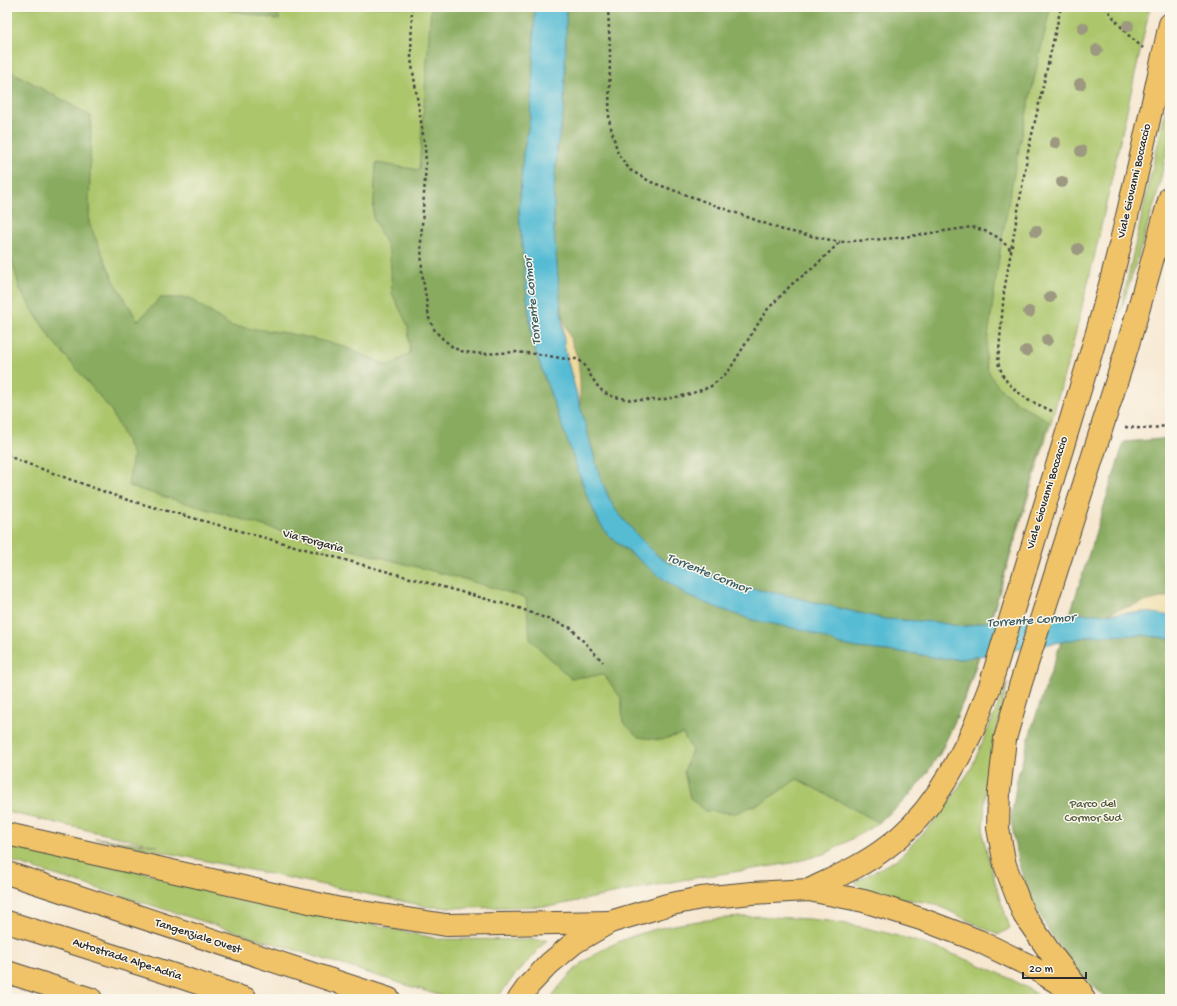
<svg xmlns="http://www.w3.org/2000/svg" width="1177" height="1006" font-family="'Gochi Hand',sans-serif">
<rect width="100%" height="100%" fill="#fbf7ec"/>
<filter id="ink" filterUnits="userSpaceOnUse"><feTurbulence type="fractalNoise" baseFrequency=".025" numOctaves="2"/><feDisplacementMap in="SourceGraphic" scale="8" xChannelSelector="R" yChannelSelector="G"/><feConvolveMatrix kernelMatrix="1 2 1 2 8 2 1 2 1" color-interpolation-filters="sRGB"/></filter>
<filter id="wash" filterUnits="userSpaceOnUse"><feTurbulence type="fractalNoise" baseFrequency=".012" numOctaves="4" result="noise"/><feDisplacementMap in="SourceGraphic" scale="16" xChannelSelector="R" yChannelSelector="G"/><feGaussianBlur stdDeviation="0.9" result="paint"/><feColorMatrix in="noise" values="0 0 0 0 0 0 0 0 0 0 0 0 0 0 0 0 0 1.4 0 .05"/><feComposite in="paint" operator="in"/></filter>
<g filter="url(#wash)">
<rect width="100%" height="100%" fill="#f6e7d0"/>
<path fill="#acc66c" stroke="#6c784c" d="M7,7H1150L1094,258L1072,347L1051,422L991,620L967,693L940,754L879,823L827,853L792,863L682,880L553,906L469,908L430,907L95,838L158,846L7,812Z
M1170,90V137L1157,195L1118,321Z
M1008,682L986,778L983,837L999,896L1010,928L998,935L935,904L864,892L855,882L899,858L941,814L971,769Z
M7,842L438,939L547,940L515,975L496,999H451L7,860Z
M759,916C782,918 806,918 828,921C881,929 931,944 980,965C1002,974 1025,985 1044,999H550C558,987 574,969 585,961C634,925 701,919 759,916Z"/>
<path fill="#89ab60" stroke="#5a6b46" d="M214,7H275L280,20Z
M431,7H535L533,69L530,118L523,154L519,211L526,288L533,345L586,493L599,522L608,535L628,552L718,608L753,620L808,631L858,648L917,654L937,658L961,659L978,656C959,718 934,785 878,822L797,779L765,801L736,813L705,811L690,798L684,771L692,750L683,734L660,740L638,737L623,722L621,698L604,675L570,678L530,639L526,598L471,581L298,536L128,486L133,455L111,410L51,339L20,290L7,242V69L91,116L89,223L114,281L138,321L160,298H189L231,326L287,333L340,345L389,366L410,353L408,326L392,293L390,253L373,217L376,163L419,170Z
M566,7H1004L1050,9C1027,110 1003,213 991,316C990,325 984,357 986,364C994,393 1025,407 1049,421L990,621L962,627L936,622L884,619L781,594L748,588L713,576L692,567L671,564L659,557L637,535L615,509L608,496L599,474L580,406V382L578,359L563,319L559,292L554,230V193L557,148L564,107L566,34Z
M1170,437V596L1144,602L1105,614H1070L1124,442L1161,439Z
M1115,635H1143L1170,639V999H1107L1079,973L1049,932L1027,891L1017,858L1011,819L1017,779L1034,721L1061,642L1091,636Z"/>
<path fill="#eeda9e" stroke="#8c8264" d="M563,319L578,359L580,382V406L567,359L564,344Z
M1170,596V616L1147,612L1105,614L1144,602Z"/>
<path fill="#56bcd4" stroke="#407480" d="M535,7H566V34L564,108L557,148L554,193V230L564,344L567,359L594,456L599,474L608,496L615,509L637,535L659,557L671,564L692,567L713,576L748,588L781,594L884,619L936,622L962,627L990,621L1070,614H1105L1147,612L1170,616V639L1143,635L1091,636L1061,642L961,659L937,658L917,654L858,648L838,644L808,631L753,620L718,608L688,596L659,576L608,535L599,522L586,493L533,345L526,288L519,211L523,154L530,118L533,69Z"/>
</g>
<g filter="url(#ink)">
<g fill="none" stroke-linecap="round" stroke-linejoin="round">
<defs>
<path id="major" d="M1089,360C1122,249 1145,137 1170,24
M1122,364L1138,311L1170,197
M1005,739L999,792L998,828L1005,865L1024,915L1052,955L1081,992
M809,890C836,877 864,865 887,847C927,818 952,773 973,730
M519,999L529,985L549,964L574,943L610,922L667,905L701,898L752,893L809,890L864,901L921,919L979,941L1032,967L1084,999"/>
<path id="highway" d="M7,834L336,908L446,925L610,922
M7,873L389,999
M7,922L165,972L246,999
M7,972L91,999"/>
</defs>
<use href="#major" stroke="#494744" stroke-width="24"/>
<use href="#highway" stroke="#494744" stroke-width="24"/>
<path stroke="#494744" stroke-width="2.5" stroke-dasharray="3 3" stroke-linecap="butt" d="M412,7L411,59L425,147L426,163L421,241L422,272L429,318L435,331L443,339L454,348L464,352L484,354L516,352L536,354L567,359H578L584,364L592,378L599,388L605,393L614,397L632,400H660L687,395L710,387L728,372L766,311L792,284L814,267L840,242L897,238L972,227L988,232L999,238L1011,250
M608,7L610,52L609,120L618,154L630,170L651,182L783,230L840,242
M1105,7L1127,34L1143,48
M1052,411L1028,400L1013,388L1004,378L998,363L1004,292L1028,152L1061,7
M1125,427L1148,429L1170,425
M7,455L20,461L124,499L519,608L571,628L603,662"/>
<use href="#major" stroke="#f1c369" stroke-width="22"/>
<use href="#highway" stroke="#f1c369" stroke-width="22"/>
<defs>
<path id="major-bridge" d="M973,730L990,686L1089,360
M1005,739L1020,686L1122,364"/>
</defs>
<use href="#major-bridge" stroke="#494744" stroke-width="24" stroke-linecap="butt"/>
<use href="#major-bridge" stroke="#f1c369" stroke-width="22"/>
</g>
<g fill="#9c9980">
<circle cx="1128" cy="26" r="6"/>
<circle cx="1083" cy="28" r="6"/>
<circle cx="1097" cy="50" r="6"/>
<circle cx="1080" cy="84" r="6"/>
<circle cx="1055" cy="143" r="6"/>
<circle cx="1081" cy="151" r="6"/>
<circle cx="1062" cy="182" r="6"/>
<circle cx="1036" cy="231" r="6"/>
<circle cx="1078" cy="249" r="6"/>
<circle cx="1050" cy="297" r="6"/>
<circle cx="1029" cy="312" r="6"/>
<circle cx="1047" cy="340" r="6"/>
<circle cx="1026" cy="351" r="6"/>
</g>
</g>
<g text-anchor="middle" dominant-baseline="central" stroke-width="3" stroke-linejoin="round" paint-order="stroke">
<g font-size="12" fill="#2b2b2b" stroke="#fbf7ec">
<text transform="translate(1135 181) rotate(-77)">Viale Giovanni Boccaccio</text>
<text transform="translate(1048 493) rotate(-73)">Viale Giovanni Boccaccio</text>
<text transform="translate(313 542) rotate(15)">Via Forgaria</text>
<text transform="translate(198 937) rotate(18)">Tangenziale Ovest</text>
<text transform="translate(127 960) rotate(18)">Autostrada Alpe-Adria</text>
</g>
<g font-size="12" fill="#525a3e" stroke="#fbf7ec">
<text x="1093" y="805">Parco del<tspan x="1093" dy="14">Cormor Sud</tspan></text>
</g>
<g font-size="13" font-style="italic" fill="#3a5e66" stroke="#fbf7ec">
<text transform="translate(533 301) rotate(-96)">Torrente Cormor</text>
<text transform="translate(708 574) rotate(22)">Torrente Cormor</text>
<text transform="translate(1031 621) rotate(-4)">Torrente Cormor</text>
</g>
</g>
<rect width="1177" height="1006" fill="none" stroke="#fbf7ec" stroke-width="24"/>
<path d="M1023 972v6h63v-6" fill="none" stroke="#2b2b2b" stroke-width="2"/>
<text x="1029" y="972" font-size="12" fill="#2b2b2b" stroke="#fbf7ec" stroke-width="3" paint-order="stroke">20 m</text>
</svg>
